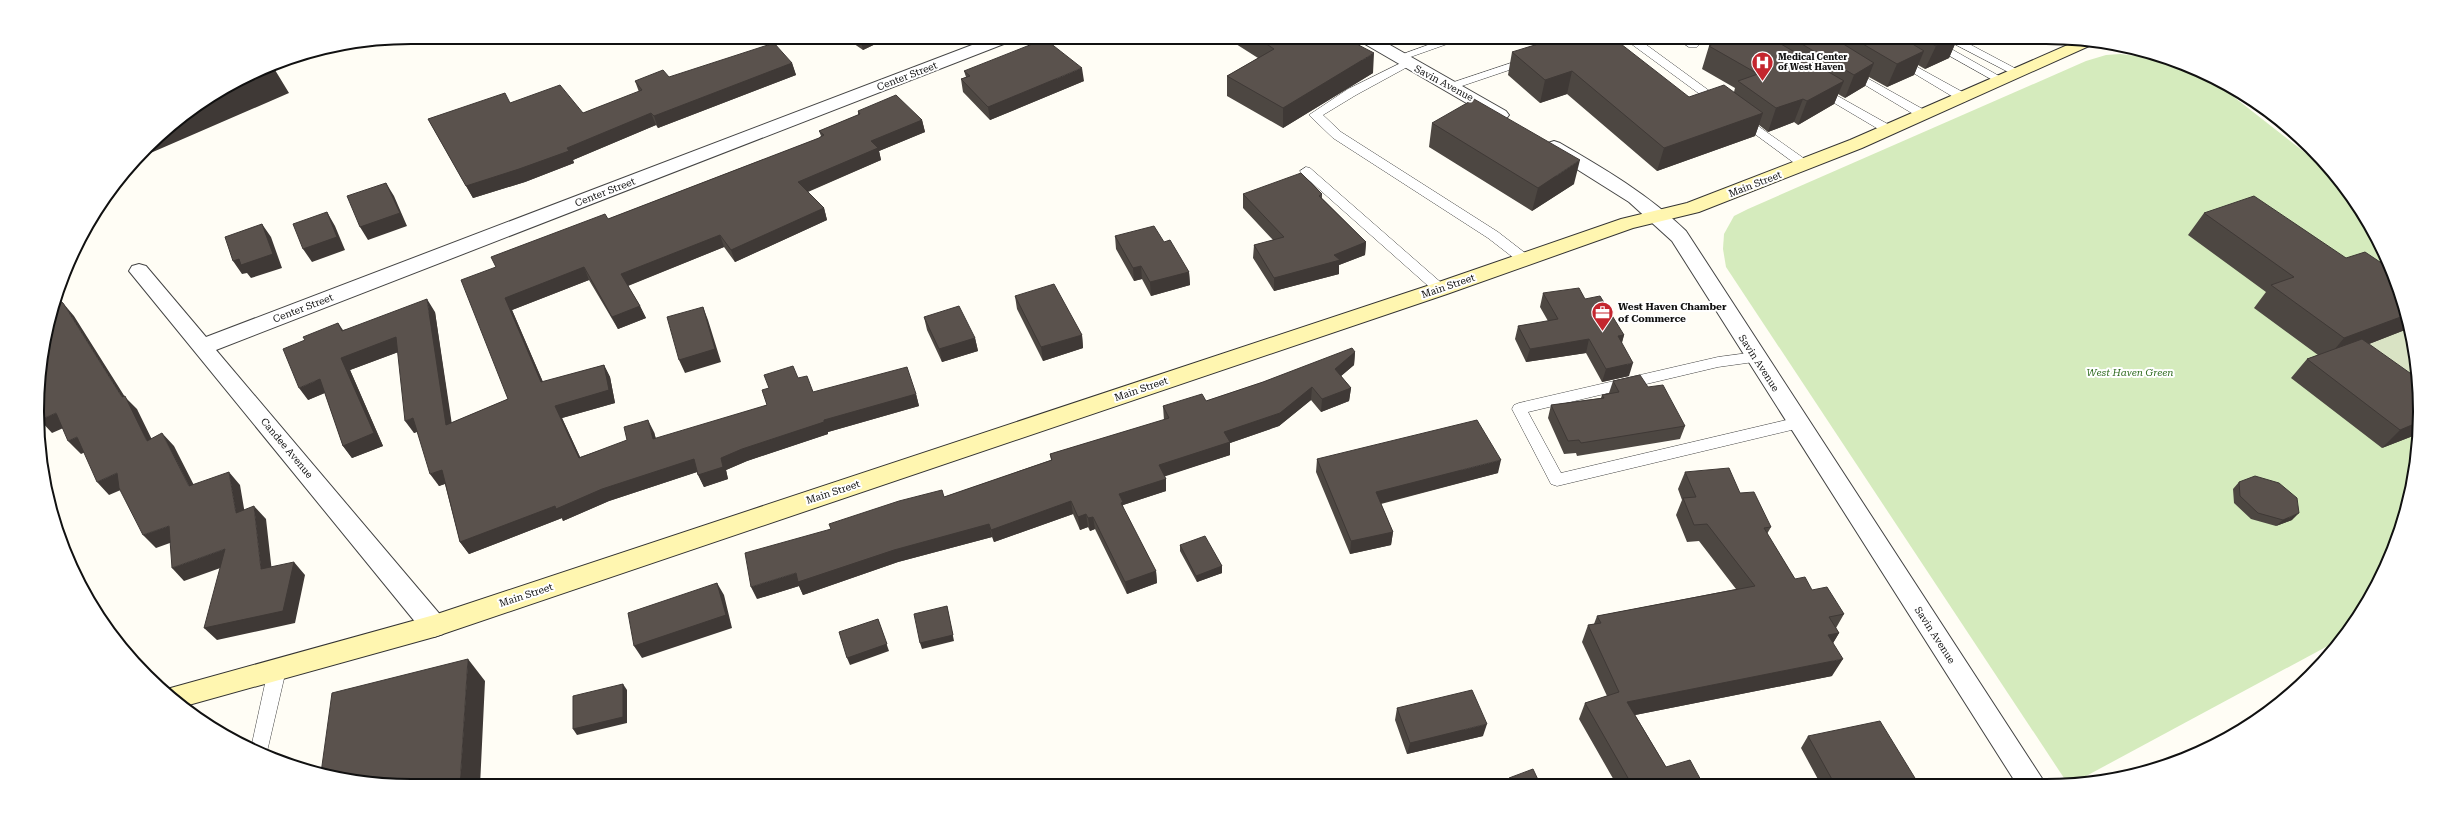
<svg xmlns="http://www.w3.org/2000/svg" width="2457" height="823" font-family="'Roboto Serif',serif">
<rect width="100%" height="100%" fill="#fffdf5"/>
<path fill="#d5ebbd" d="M2120,54L2170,60L2207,76L2335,176L2357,204L2392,268L2413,339L2420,412L2413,485L2370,599L2337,641L2075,782L2064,778L1726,267L1723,249L1724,234L1734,216L1748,209L2086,61L2106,55Z"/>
<path fill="#d9e3c4" d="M2410,328L2413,339L2420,412L2341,354Z"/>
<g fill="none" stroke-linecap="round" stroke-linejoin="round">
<defs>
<path id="service" d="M1450,37H1467L1402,60L1398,61L1392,58Z
M1607,37L1637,38L1726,103L1720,107L1716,106L1630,43L1609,39Z
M1674,37H1688L1699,45L1697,47H1689Z
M1916,37H1930L2008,81L2006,83H1998Z
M1941,37H1956L2024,73L2018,76L2014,75Z
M1529,57L1533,58V62L1456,88H1448L1446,86L1448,84Z
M1899,57L1968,95L1970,98L1964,102L1960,101L1895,62V58Z
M1407,60L1413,63L1411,65L1356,95L1323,115L1341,132L1498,232L1529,256L1531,259L1529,262H1519L1488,238L1333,138L1309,115L1348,89Z
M1849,68L1928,112L1930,115L1924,119L1920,118L1845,73L1843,71Z
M1818,85L1893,127L1895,130L1893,133H1885L1814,91L1812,89Z
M1741,114L1809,162L1811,165L1809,168H1801L1737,121L1735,118L1737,115Z
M1306,167L1310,168L1445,286L1447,289L1445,292H1435L1302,174L1300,171Z
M1756,352L1761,353L1763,357L1761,361L1718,367L1528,412L1561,473L1799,417L1804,419L1807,423L1804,427L1557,486L1551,484L1512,409L1514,405L1519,403L1718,357Z
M277,662L283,665L286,670L266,756L251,748L268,670L271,665Z"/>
<path id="minor" d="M993,37H1016L1014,40L216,350L443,618L447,626L443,634L434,637L425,634L129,271L132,266L139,264L146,266L206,337Z
M1356,37H1376L1506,111L1509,115L1506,119H1494L1358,40Z
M1554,141L1560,143C1605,169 1649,195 1686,231L2045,783H2016L1672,241L1629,202L1548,151L1545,147L1548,143Z"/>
<path id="secondary" d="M2079,40L2098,42L1862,148L1699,212L1633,228L1447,294L434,637L185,706L167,689L434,615L1433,284L1621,219L1687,203L1850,140Z"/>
</defs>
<use href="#service" stroke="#444" stroke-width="1"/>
<use href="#minor" stroke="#444" stroke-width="2"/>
<use href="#secondary" stroke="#333" stroke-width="2"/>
<use href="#service" fill="#fff" fill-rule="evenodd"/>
<use href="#minor" fill="#fff" fill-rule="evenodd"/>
<use href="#secondary" fill="#fff6b0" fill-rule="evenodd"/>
</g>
<path fill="#4d4742" d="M844,37H890L863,50Z
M1225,37H1343L1373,73L1283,128L1227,96V76L1258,58Z
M1726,37H1958L1949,58L1925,69L1918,65L1914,75L1887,87L1869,77L1865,86L1845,98L1838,94L1834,104L1798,125L1794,122L1768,132L1759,125L1755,136L1657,171L1567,94L1540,103L1508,75L1512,52L1689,97L1734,92L1735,88L1702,69L1709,46Z
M792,63L796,75L658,128L656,125L573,160L574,163L525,182L473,198L428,119L510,103L583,113L639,92L635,81Z
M964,71L1084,81L990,120L963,92L961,79L966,77Z
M858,111L922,120L925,132L879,151L881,160L808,192L824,208L827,220L735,262L724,247L628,286L640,306L646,318L618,329L589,280L512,310L543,382L604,365L610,377L615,403L562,418L580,457L654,432L656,439L767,405L798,378L813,392L916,394L919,406L828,432V434L747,461L726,470L728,479L704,487L697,472L609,501L563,521L562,518L469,554L460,542L445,484L439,486L417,432L414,433L398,352L350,370L383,446L352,458L343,446L325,393L308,400L338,323L343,330L435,312L451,423L508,399L496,267L608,219L819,138L821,136L819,131L858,115Z
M1432,123L1574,184L1532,211L1429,147Z
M1243,194H1322V198L1366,242L1365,255L1339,265V274L1274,291L1253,258L1254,245L1273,240L1243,208Z
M2204,213L2346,258L2392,270L2410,328L2369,344L2420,412L2418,434L2382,448L2291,378L2307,359L2318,355L2254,308L2266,292L2188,235Z
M1115,236L1164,242L1189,272L1190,285L1151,296L1142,279L1134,281L1116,249Z
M1543,293L1585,299L1624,335L1622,343L1629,376L1602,382L1586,353L1526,362L1515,339L1518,326L1548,321L1540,307Z
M1015,296L1082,335L1083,348L1043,361L1017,309Z
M924,317L975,338L978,351L942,362L927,330Z
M1355,352L1354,365L1341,376L1351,388L1349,401L1321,412L1311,400L1279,426L1230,443V455L1164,476L1166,479V491L1123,505V508L1156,571L1157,583L1127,594L1095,529L1090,531L1088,527L1080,530L1073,514L994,542L992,537L898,562L803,595L799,586L757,599L944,497L1051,460L1050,454L1164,420L1163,406L1206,401Z
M1613,381L1648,387L1685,426L1680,439L1577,456L1576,453L1564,454L1548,418L1551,405L1601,398L1602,395L1609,393Z
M1317,459L1498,473L1381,504L1393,532L1391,545L1350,554L1316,472Z
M1685,472L1740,493L1771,527L1767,534L1795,579L1812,590L1844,614L1836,628L1839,633L1833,643L1832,676L1635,715L1666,767L1615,782L1579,719L1585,703L1607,696L1582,642L1588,625L1594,624L1597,616L1736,589L1699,541L1687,542L1676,515L1682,500L1678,489Z
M2239,482L2292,520L2276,526L2251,519L2234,503L2233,489Z
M1180,545L1222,566V573L1197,582L1180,551Z
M1397,708L1483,736L1407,754L1395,720Z
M1808,736L1918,783H1820L1801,748Z
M1509,778L1540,784H1507Z"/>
<path fill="#3f3936" d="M860,37H890L863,50Z
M1955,37H1958L1949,58L1925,69L1936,46Z
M1924,51L1914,75L1887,87L1897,64Z
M1374,53L1373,73L1283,128V108Z
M792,63L796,75L658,128L654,116Z
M1874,63L1865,86L1845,98L1854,75Z
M1082,68L1084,81L990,120L988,107Z
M275,70L289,93L139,158L164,130L234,87Z
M1572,71L1567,94L1540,103L1545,80Z
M1844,81L1834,104L1798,125L1807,101Z
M1803,99L1794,122L1768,132L1776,108Z
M651,113L656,125L573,160L574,163L525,182L473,198L466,186L567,148Z
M1763,113L1755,136L1657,171L1664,148Z
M922,120L925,132L879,151L881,160L802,194L798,182L871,141Z
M1580,160L1574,184L1532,211L1538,188Z
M386,183L394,196L407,226L368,240L360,227Z
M824,208L827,220L735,262L731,250Z
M327,212L335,226L345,250L312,262L303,249Z
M262,224L271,237L282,268L251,278L247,273L242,274L233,261Z
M720,235L724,247L627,286L621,274Z
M1366,242L1365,255L1339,265V274L1274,291V278Z
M1141,266L1142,279L1134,281L1133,268Z
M584,267L589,280L512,310L548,394L541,382L505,298Z
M1189,272L1190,285L1151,296L1150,282Z
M427,299L435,312L454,438L446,425Z
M63,303L74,316L125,397L137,409L159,454L147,441L122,397Z
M640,306L646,318L618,329L612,317Z
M703,307L708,320L721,362L685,373L679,360Z
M2406,315L2410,328L2325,361L2344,338Z
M1082,335L1083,348L1043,361L1041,347Z
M1624,335L1620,348L1618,336Z
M396,337L404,350L350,370L383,446L352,458L343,446L341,358Z
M975,338L978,351L942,362L939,349Z
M1589,339L1586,353L1526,362L1530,349Z
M1355,352L1354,365L1334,382L1335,369Z
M1633,363L1629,376L1602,382L1606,369Z
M604,365L610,377L615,403L562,418L586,470L579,458L555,406Z
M320,379L329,391L308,400L299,388Z
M1312,387L1311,400L1279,426L1230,443V455L1160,478L1159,465Z
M1351,388L1349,401L1321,412L1322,399Z
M916,394L919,406L828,432V434L747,461L726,470L728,479L704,487L698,475L721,458L742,449L824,420Z
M56,413L68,426L52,433L40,420Z
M413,418L421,430L414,433L405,421Z
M648,420L654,432L659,451L653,439Z
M2419,422L2418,434L2382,448L2400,430Z
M162,433L174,446L201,499L189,486Z
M77,437L90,450L81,454L68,441Z
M694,459L700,471L609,501L563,521L562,518L469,554L460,542L555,506L602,489Z
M1501,460L1498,473L1374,505L1376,492Z
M442,470L450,482L439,486L430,474Z
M229,472L240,485L247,526L236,513Z
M117,473L130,486L109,495L97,482Z
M1166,479V491L1123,505L1124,515L1119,494Z
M1071,501L1073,514L994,542L991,530Z
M254,506L266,519L273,581L261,569Z
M2299,513L2292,520L2276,526L2283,520Z
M1086,514L1088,527L1080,530L1078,517Z
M1093,517L1095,529L1090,531L1088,518Z
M989,524L992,537L898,562L803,595L799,586L757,599L751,587L796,573L894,550Z
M169,526L181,539L156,548L143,535Z
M1393,532L1391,545L1350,554L1351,541Z
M225,549L237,562L184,581L172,568Z
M294,562L305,575L295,623L217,640L204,628Z
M1222,566V573L1197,582L1196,576Z
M1156,571L1157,583L1127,594L1125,582Z
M717,583L724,595L732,628L642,658L634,646Z
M947,606L954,641L922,649L920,643Z
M878,619L889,651L850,665L847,658Z
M1839,633L1829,650L1828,635Z
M468,659L485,681L480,786H460Z
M1843,659L1832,676L1620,718L1627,702Z
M623,684L627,690V723L577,735L573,729Z
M1487,724L1483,736L1407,754L1410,743Z"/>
<path fill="#5a524d" stroke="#3f3936" d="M1256,37H1343L1374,53L1283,108L1227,76L1274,49Z
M1561,37H1612L1689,97L1724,85L1763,113L1664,148L1572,71L1545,80L1512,52Z
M1726,37H1769L1844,81L1807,101L1803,99L1776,108L1738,81L1758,74L1709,46Z
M1790,37H1832L1874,63L1854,75Z
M1851,37H1901L1924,51L1897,64Z
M1920,37H1955L1936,46Z
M1045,39L1082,68L988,107L961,79L970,76L964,71Z
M774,43L792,63L654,116L651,113L567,148L569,151L519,169L466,186L428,119L505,93L510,103L560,85L583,113L642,90L635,81L663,70L669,77Z
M268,65L275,70L234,87Z
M896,95L922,120L871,141L878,148L798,182L824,208L731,250L720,235L621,274L640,306L612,317L584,267L505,298L541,382L604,365L609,390L555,406L579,458L627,440L624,427L648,420L653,439L767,405L762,390L769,388L764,375L793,366L798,378L807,376L813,392L907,367L916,394L824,420V422L742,449L721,458L723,467L698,475L694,459L602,489L556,509L555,506L460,542L442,470L430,474L413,418L405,421L396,337L341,358L374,433L343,446L320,379L299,388L283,349L305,340L303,337L338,323L342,331L427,299L446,425L508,399L461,280L496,267L491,257L605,214L608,219L819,138L824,135L819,131L860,114L858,111Z
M1474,99L1580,160L1538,188L1432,123Z
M1301,173L1322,194L1319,196L1366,242L1334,255L1340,260L1274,278L1254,245L1284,237L1243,194Z
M386,183L400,213L360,227L347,196Z
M2254,196L2346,258L2365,252L2392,270L2406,315L2344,338L2271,285L2294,277L2204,213Z
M327,212L337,237L303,249L293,224Z
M262,224L273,254L241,265L239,259L233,261L225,237Z
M1154,226L1164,242L1170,240L1189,272L1150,282L1141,266L1133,268L1115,236Z
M1054,284L1082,335L1041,347L1015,296Z
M1579,288L1585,299L1600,296L1624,335L1618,336L1633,363L1606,369L1589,339L1530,349L1518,326L1558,319L1543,293Z
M59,300L63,303L122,397L125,396L147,441L162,433L189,486L229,472L236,513L254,506L261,569L294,562L283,611L204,628L225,549L172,568L169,526L143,535L119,488L117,473L97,482L77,437L68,441L56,413L40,420L38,418L40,363Z
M959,306L975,338L939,349L924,317Z
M703,307L715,349L679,360L667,317Z
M2362,339L2417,378L2420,412L2419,422L2400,430L2307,359Z
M1352,348L1355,352L1335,369L1351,388L1322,399L1312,387L1280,413L1224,432L1230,442L1159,465L1166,479L1119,494L1123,502L1121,503L1156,571L1125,582L1093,517L1088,518L1086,514L1078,517L1071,501L991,530L989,524L894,550L798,582L796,573L751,587L745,553L831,529L829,524L899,501L942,490L944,497L1052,460L1050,454L1169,418L1163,406L1202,394L1206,401L1263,382Z
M1640,375L1648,387L1663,385L1685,426L1581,443L1579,440L1568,441L1551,405L1604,398L1602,395L1619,392L1613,381Z
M1477,420L1501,460L1376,492L1393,532L1351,541L1317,459Z
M1729,468L1740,493L1754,492L1771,527L1764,528L1795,579L1805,577L1812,590L1827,587L1844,614L1829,617L1839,633L1828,635L1843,659L1627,702L1666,767L1690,760L1703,784H1610L1628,778L1585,703L1619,692L1588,625L1601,623L1597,616L1755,586L1707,524L1694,525L1683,498L1696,497L1685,472Z
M2255,476L2279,483L2297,498L2299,513L2283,520L2258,513L2240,496L2239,482Z
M1205,536L1222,566L1196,576L1180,545Z
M717,583L726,615L634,646L628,613Z
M947,606L953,635L920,643L914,614Z
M878,619L887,644L847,658L839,632Z
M468,659L460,786H412L338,779L321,773L332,693Z
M623,684V717L573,729V696Z
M1472,690L1487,724L1410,743L1397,708Z
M1880,721L1918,783H1834L1808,736Z
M1533,769L1540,784H1512L1509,778Z
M1563,780L1565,784H1550Z"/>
<defs>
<symbol id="hospital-pin" viewBox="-11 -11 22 30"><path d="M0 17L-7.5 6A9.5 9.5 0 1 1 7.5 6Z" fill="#c4262e" stroke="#fff"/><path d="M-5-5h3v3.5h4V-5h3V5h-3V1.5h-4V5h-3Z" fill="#fff"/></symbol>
<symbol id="office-pin" viewBox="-11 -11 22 30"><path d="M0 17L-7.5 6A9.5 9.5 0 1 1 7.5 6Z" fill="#c4262e" stroke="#fff"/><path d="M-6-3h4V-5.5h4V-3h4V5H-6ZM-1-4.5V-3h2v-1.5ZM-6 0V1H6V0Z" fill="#fff"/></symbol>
</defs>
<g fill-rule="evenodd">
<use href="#hospital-pin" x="1750" y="50" width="25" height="34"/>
<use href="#office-pin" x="1590" y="300" width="25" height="34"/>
</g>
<g text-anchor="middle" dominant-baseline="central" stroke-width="4" stroke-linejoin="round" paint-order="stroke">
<g font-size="9" font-weight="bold" fill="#111" stroke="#fff" text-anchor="start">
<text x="1778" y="57">Medical Center<tspan x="1778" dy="10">of West Haven</tspan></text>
</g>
<g font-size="10" fill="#111" stroke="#fff">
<text transform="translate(907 76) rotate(-21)">Center Street</text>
<text transform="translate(1444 83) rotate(28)">Savin Avenue</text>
<text transform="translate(1755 184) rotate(-21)">Main Street</text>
<text transform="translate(605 192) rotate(-21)">Center Street</text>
<text transform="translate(1448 286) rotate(-19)">Main Street</text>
<text transform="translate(303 308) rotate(-21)">Center Street</text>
<text transform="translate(1759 363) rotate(57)">Savin Avenue</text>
<text transform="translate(1141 389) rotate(-19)">Main Street</text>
<text transform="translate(287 448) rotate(50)">Candee Avenue</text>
<text transform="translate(833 492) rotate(-18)">Main Street</text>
<text transform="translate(526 595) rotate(-18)">Main Street</text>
<text transform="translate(1935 635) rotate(57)">Savin Avenue</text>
</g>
<g font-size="10" font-weight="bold" fill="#111" stroke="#fff" text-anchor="start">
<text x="1618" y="306">West Haven Chamber<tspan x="1618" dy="12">of Commerce</tspan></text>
</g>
<g font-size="10" font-style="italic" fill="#2f6b1f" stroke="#fff">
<text x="2130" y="372">West Haven Green</text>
</g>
</g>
<path d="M0 0H2457V823H0ZM411 44H2046A367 367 0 0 1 2413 411V412A367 367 0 0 1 2046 779H411A367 367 0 0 1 44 412V411A367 367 0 0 1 411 44Z" fill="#fff" fill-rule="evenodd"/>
<path fill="none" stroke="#111" stroke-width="2" d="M411 44H2046A367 367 0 0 1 2413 411V412A367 367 0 0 1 2046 779H411A367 367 0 0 1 44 412V411A367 367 0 0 1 411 44Z"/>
</svg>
